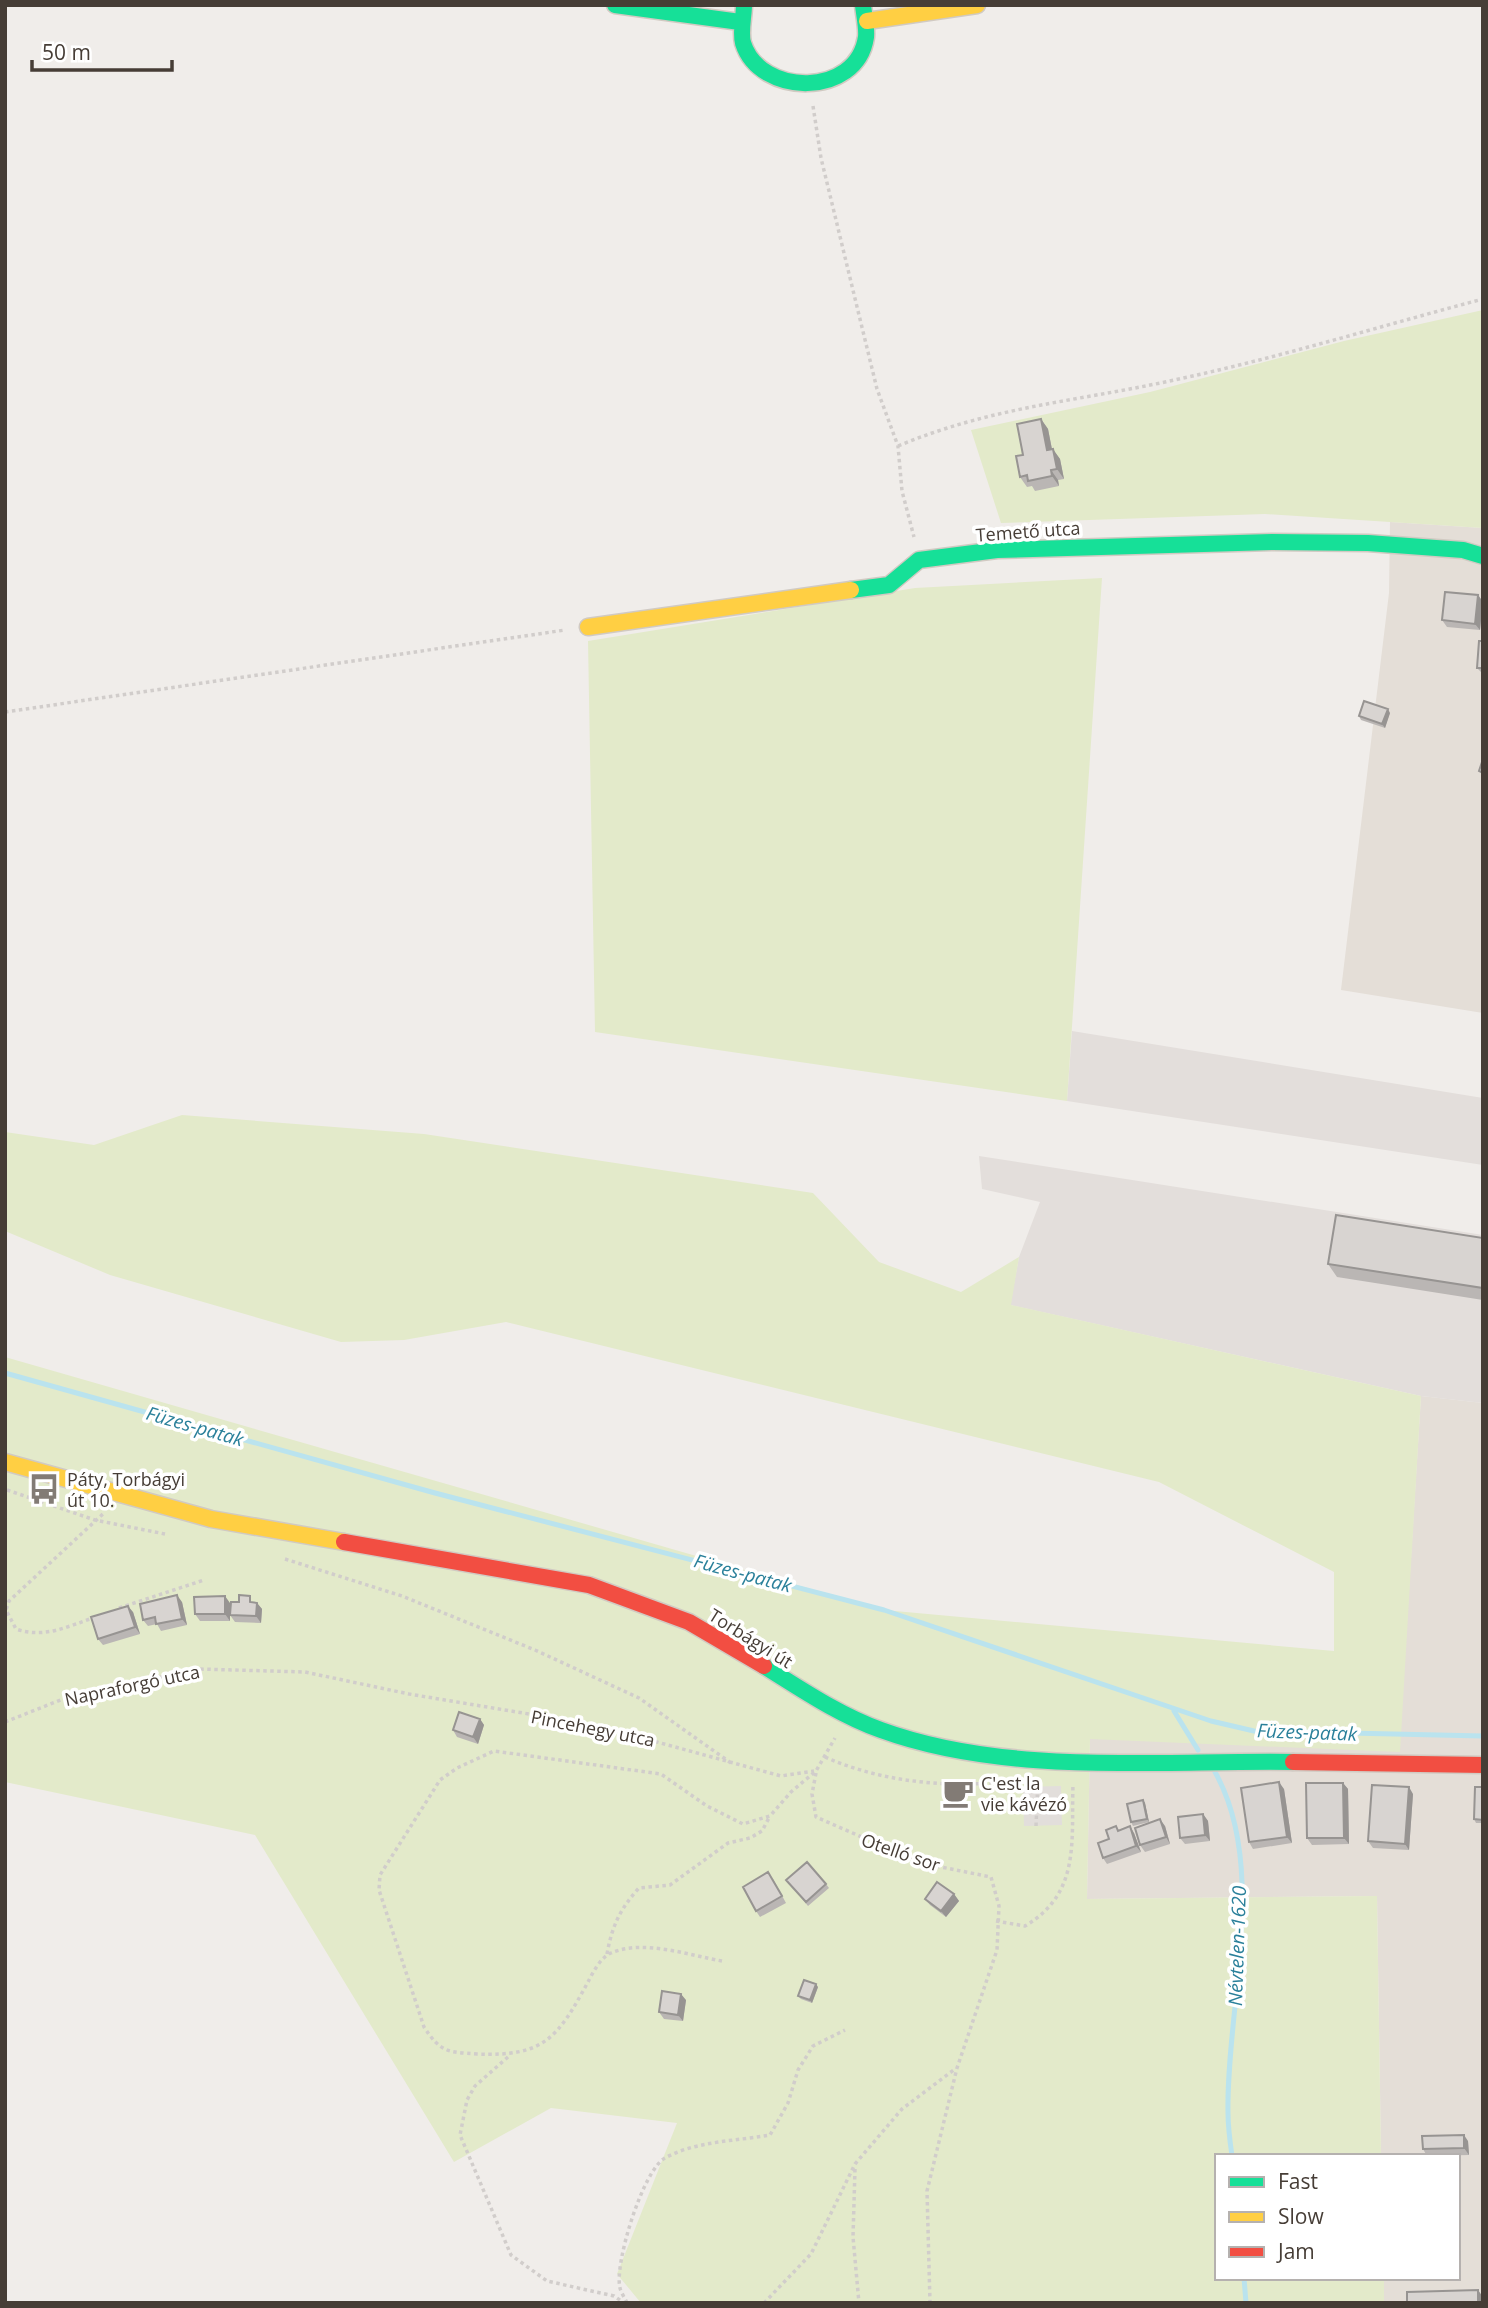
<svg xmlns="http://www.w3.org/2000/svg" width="1488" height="2308" font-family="'Open Sans',sans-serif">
<rect width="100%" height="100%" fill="#f0edea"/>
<path fill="#e4ded7" d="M1390,522L1483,528V1013L1341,990L1389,593Z
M1421,1396L1483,1403V2303H1384V2278H1458V2156H1381L1377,1896L1087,1899L1090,1738L1399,1751Z"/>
<path fill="#e3dedb" d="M1072,1031L1483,1098V1165L1067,1101Z
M979,1156L1483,1235V1403L1421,1396L1010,1305L1019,1257L1040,1202L982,1189Z"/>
<path fill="#e3eaca" d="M1483,310V528L1265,514L1001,523L971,430L1150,392L1344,341Z
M1102,578L1067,1101L595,1032L588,641L915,588Z
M182,1115L424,1134L813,1193L879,1262L961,1292L1019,1257L1011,1305L1421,1396L1400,1752L1090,1739L1087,1899L1377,1896L1381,2156H1217V2278H1384V2303H641L617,2274L677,2123L551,2108L454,2162L255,1835L5,1782V1357L884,1610L1334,1651V1572L1159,1482L506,1322L404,1340L341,1342L110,1275L5,1231V1132L94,1145Z"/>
<path fill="#e2dedb" d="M1061,1786L1062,1825L1024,1826L1023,1787Z"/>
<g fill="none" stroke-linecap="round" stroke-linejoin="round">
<path stroke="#bae3ee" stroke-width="5" d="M5,1373L435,1493L884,1610L1211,1721L1254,1731L1483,1736
M1174,1711L1198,1750
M1215,1772C1269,1868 1226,2008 1228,2113C1228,2127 1230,2142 1232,2156
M1244,2278L1246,2303"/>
<defs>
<path id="fast" d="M615,5L740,22
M744,5C744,16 740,32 743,43C760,97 857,98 866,37C867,28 864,15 863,5
M851,590L889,585L919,560L997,550L1272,542L1368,543L1463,550L1483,556
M764,1666C801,1689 839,1715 881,1730C1007,1776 1160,1760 1293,1762"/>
<path id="slow" d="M867,21L977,5
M588,627L851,590
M5,1462L211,1519L344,1542"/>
<path id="jam" d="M344,1542L589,1585L689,1622L764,1666
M1293,1762L1483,1765"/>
</defs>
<use href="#fast" stroke="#d1cac2" stroke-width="19"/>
<use href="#slow" stroke="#d1cac2" stroke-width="19"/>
<use href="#jam" stroke="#d1cac2" stroke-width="19"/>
<path stroke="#d1cdcb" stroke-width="3.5" stroke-dasharray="3.5 3.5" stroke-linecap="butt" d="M813,106L821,158L859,315L877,389L898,446L902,491L914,537
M898,446C989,408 1070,402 1165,382C1271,360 1377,327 1483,299
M5,712L565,630
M7,1490L95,1520L165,1534
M285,1559L402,1596L535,1650L639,1698L731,1763
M119,1608L204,1580
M96,1617C68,1626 45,1639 16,1629L6,1610L9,1601L104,1513
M5,1722L68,1697L199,1669L305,1672L409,1694L595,1725L781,1776L814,1771
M825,1757C879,1781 943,1788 1001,1782
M816,1773L812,1794L816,1817L921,1863L991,1877L999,1906L997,1950L957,2068L927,2191L930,2303
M1036,1826L1038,1781
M996,1921L1025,1926C1081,1893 1071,1841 1073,1784
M607,1954C612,1926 620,1909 639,1888L670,1885L728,1843L750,1838L762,1831L770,1816
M722,1961C688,1955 643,1939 611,1953C601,1957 593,1972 588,1982C558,2037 545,2057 477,2054C448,2052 441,2053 424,2027L379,1890L380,1875L440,1780L457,1768L494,1751L661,1774L707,1806L743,1824L770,1816L791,1792L816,1771L835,1738
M508,2057L475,2086L467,2100L460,2135L511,2255L547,2281L614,2296L624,2303
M855,2169L853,2237L859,2303
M627,2303C625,2298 621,2293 620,2288C614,2264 643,2170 665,2158C695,2141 737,2141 770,2135L788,2103L798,2070L813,2046L845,2030
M764,2303L811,2254L855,2164L902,2109L955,2069"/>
<use href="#fast" stroke="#16e098" stroke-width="16"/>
<use href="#slow" stroke="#ffcf43" stroke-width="16"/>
<use href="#jam" stroke="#f24e42" stroke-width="16"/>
</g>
<path fill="#bab6b4" d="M1041,419L1048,429L1052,449L1060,459L1064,479L1058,480L1059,486L1035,491L1032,486L1027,487L1020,477L1023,455Z
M1478,595L1483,602L1480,630L1447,627L1442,620Z
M1483,641V674L1477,668Z
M1390,713L1385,728L1361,720L1359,716Z
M1483,1238V1300L1337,1277L1328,1264Z
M182,1602L187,1625L161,1631L157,1624L148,1626L143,1620Z
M254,1602L257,1603L262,1609L261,1623L235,1622L230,1615Z
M230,1603V1621H200L195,1614Z
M133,1612L140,1634L103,1645L98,1639Z
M480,1719L484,1725L478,1744L457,1737L453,1730Z
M1343,1783L1348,1789L1349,1844L1312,1845L1307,1838Z
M1483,1787V1823H1476L1474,1819Z
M1284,1789L1292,1843L1253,1849L1249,1842Z
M1413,1794L1409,1850L1373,1848L1368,1841Z
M1143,1800L1145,1803L1149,1822L1133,1826L1131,1822Z
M1203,1814L1208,1821L1210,1841L1185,1844L1180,1838Z
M1116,1826L1119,1830L1134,1833L1141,1852L1107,1864L1103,1858L1109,1839Z
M1165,1826L1170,1844L1145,1852L1140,1845Z
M773,1879L786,1903L760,1917L756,1911Z
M789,1883L826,1884L829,1888L808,1906Z
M954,1894L959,1901L946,1917L930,1905L925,1899Z
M818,1987L812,2003L801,1999L798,1996Z
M686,2000L683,2021L664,2019L659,2012Z
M1468,2141L1469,2155L1427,2156L1423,2149Z"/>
<path fill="#979492" d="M1041,419L1048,429L1054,460L1047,450Z
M1053,449L1060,459L1064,479L1057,469Z
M1051,470L1058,480L1059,486L1052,476Z
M1478,595L1483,602L1480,630L1475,624Z
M1388,709L1390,713L1385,728L1382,724Z
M177,1595L182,1602L187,1625L182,1619Z
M225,1596L230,1603V1621L225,1614Z
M257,1603L262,1609L261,1623L256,1616Z
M128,1606L133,1612L140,1634L135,1627Z
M480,1719L484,1725L478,1744L473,1737Z
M1279,1782L1284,1789L1292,1843L1287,1837Z
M1343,1783L1348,1789L1349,1844L1344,1838Z
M1409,1787L1413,1794L1409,1850L1405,1844Z
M1143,1800L1145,1803L1149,1822L1147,1819Z
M1203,1814L1208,1821L1210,1841L1205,1835Z
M1160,1819L1165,1826L1170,1844L1166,1837Z
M1130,1826L1134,1833L1141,1852L1136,1846Z
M954,1894L959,1901L946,1917L941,1911Z
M816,1984L818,1987L812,2003L810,2000Z
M681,1994L686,2000L683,2021L678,2015Z
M1464,2135L1468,2141L1469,2155L1464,2148Z
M1478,2290L1483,2297V2303H1478Z"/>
<path fill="#d8d4d1" stroke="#979492" stroke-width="2" d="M1041,419L1047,450L1053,449L1057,469L1051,470L1052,476L1028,481L1027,475L1020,477L1016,456L1023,455L1017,424Z
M1445,592L1478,595L1475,624L1442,620Z
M1479,641H1483V668H1477Z
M1364,701L1388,709L1382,724L1359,716Z
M1483,759V773L1479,771Z
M1336,1215L1483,1238V1288L1328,1264Z
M177,1595L182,1619L156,1624L155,1617L143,1620L140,1604Z
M239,1595L250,1596V1602L257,1603L256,1616L230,1615L231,1602H239Z
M225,1596V1614H195L194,1597Z
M128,1606L135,1627L98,1639L91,1617Z
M459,1712L480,1719L473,1737L453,1730Z
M1279,1782L1287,1837L1249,1842L1241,1788Z
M1306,1783H1343L1344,1838H1307Z
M1372,1785L1409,1787L1405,1844L1368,1841Z
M1475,1787H1483V1820L1474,1819Z
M1143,1800L1147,1819L1131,1822L1127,1804Z
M1203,1814L1205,1835L1180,1838L1178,1817Z
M1160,1819L1166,1837L1140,1845L1135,1828Z
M1116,1826L1118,1831L1130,1826L1136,1846L1103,1858L1098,1843L1109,1839L1106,1830Z
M807,1862L826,1884L806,1902L786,1880Z
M768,1872L782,1896L756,1911L743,1887Z
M937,1882L954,1894L941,1911L925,1899Z
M804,1980L816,1984L810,2000L798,1996Z
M662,1991L681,1994L678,2015L659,2012Z
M1464,2135V2148L1423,2149L1422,2136Z
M1478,2290V2303H1407V2292Z"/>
<defs>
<symbol id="bus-bare" viewBox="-9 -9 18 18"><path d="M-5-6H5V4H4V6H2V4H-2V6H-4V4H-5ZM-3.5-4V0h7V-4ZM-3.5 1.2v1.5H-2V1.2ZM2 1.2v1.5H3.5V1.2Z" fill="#827b75" stroke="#fff" stroke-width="2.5" paint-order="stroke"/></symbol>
<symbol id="cafe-bare" viewBox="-9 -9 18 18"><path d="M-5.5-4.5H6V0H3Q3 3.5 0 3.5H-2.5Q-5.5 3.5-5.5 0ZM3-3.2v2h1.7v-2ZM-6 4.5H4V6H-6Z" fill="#827b75" stroke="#fff" stroke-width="2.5" paint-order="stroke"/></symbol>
</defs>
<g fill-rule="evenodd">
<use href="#bus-bare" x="22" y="1467" width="44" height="44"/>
<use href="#cafe-bare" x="936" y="1771" width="44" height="44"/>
</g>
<g text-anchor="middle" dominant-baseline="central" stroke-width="7" stroke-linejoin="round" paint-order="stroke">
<g font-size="18" fill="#463d36" stroke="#fff">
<text transform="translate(1028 531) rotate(-4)">Temető utca</text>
<text transform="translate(751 1638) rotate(32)">Torbágyi út</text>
<text transform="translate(132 1685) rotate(-12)">Napraforgó utca</text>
<text transform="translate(593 1728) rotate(11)">Pincehegy utca</text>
<text transform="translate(901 1852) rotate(19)">Otelló sor</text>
</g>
<g font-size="18" fill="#463d36" stroke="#fff" text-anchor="start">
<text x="67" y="1479">Páty, Torbágyi<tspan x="67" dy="21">út 10.</tspan></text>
<text x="981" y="1783">C'est la<tspan x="981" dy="21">vie kávézó</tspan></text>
</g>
<g font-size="19" font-style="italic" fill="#2a809a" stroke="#fff">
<text transform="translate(195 1426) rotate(16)">Füzes-patak</text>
<text transform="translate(743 1573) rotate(15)">Füzes-patak</text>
<text transform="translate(1307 1732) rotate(2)">Füzes-patak</text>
<text transform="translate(1237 1946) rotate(-88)">Névtelen-1620</text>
</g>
</g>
<rect width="1488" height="2308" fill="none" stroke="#463d36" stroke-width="14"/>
<rect x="1215" y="2154" width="245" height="126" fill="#ffffff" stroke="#b5b1af" stroke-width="2"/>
<rect x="1229" y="2177" width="35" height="10" fill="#16e098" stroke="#b5b1af" stroke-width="2"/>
<text x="1278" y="2189" font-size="21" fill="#463d36">Fast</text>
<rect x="1229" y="2212" width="35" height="10" fill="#ffcf43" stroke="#b5b1af" stroke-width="2"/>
<text x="1278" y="2224" font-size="21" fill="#463d36">Slow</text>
<rect x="1229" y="2247" width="35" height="10" fill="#f24e42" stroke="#b5b1af" stroke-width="2"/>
<text x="1278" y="2259" font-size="21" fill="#463d36">Jam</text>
<path d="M32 60v10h140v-10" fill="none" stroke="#463d36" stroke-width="3.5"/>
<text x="42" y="60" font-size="21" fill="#463d36" stroke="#ffffff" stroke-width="5" paint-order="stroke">50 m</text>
</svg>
